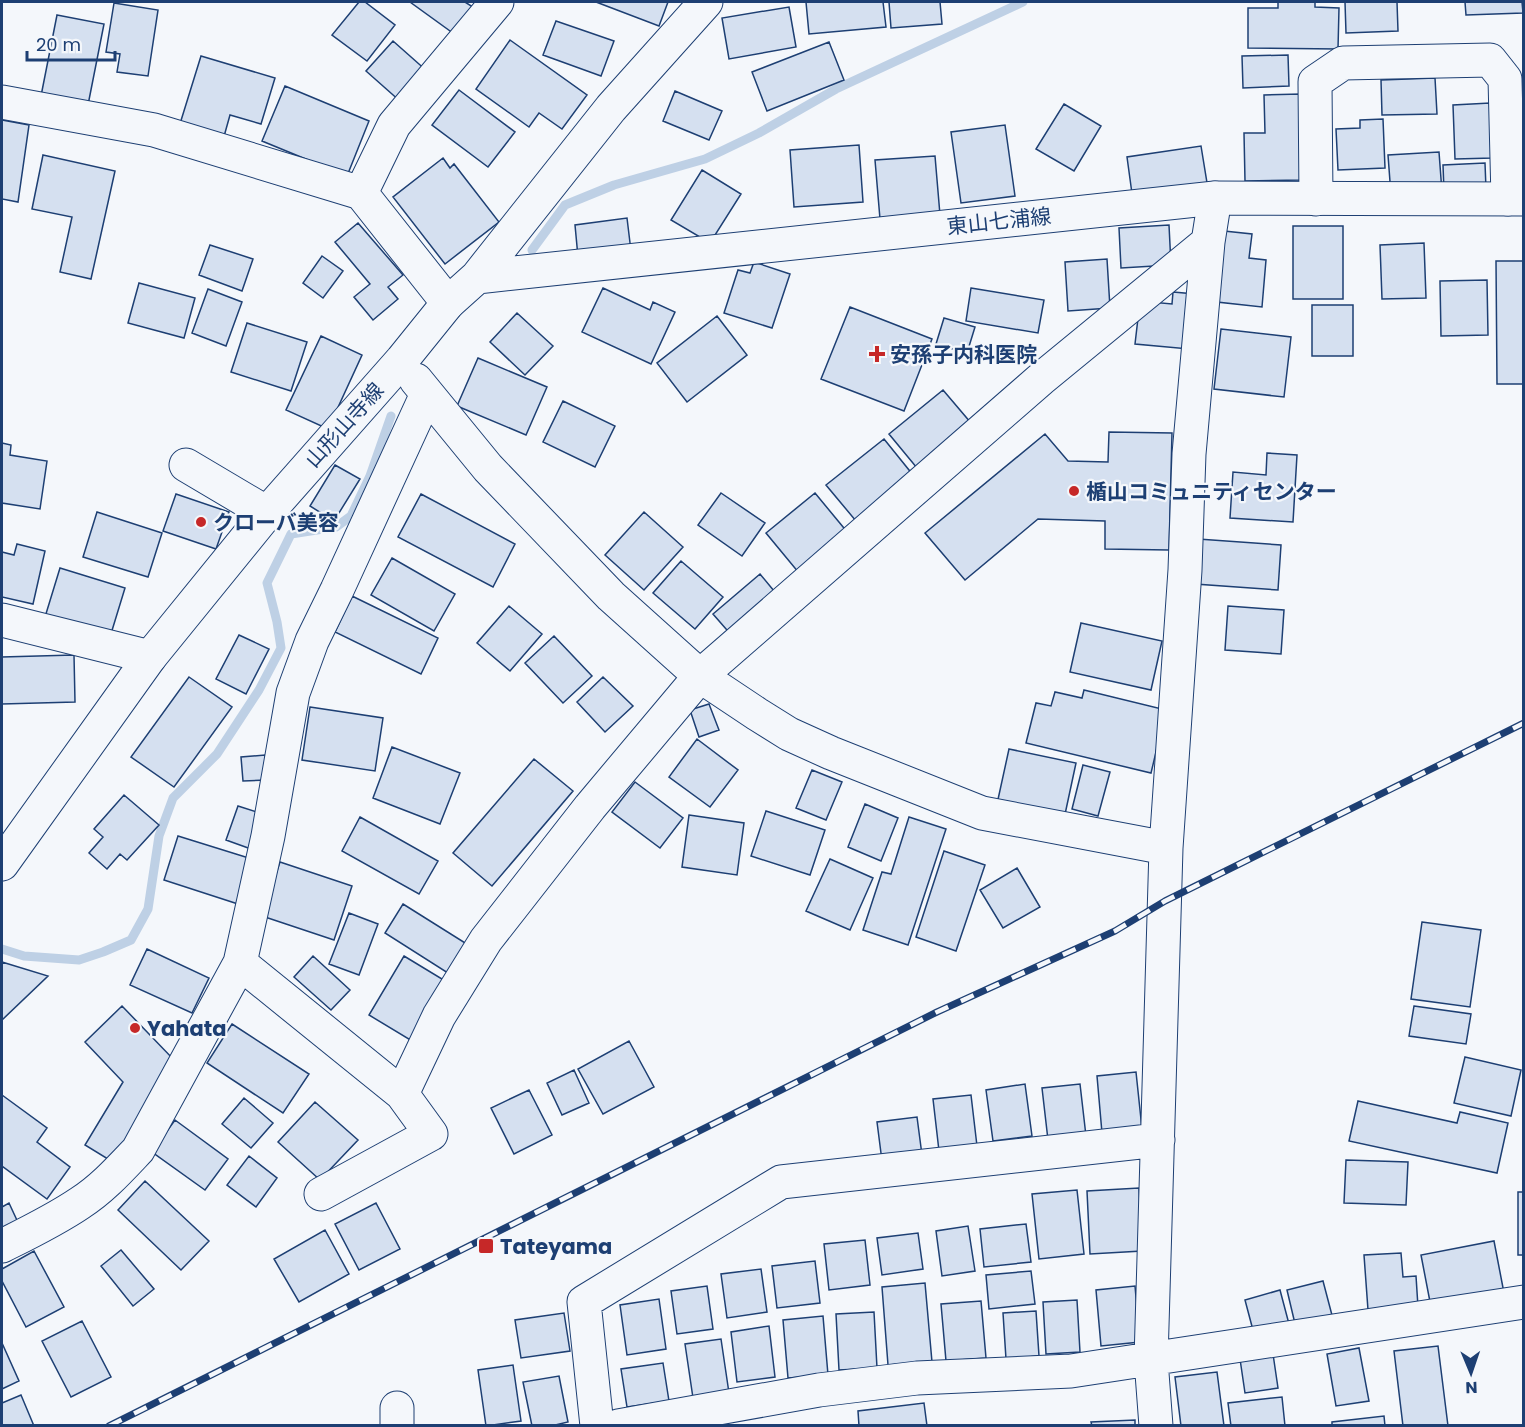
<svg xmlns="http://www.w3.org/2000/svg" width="1525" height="1427" font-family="Poppins,'Noto Sans JP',sans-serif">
<rect width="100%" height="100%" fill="#f4f7fb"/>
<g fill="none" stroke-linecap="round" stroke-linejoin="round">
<path stroke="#bed0e5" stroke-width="9" d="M532,250L565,205L614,185L705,159L759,133L836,89L1023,2
M2,949L24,956L79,960L103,952L131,940L148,909L159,836L173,798L217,754L259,690L281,648L277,622L267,583L291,534L336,527L351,516L370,476L391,416"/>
</g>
<path fill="#d5e0f0" stroke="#1d3f73" stroke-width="1.5" d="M359,2H365L395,25L367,61L332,35Z
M410,2H465L476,9L457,36Z
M596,2H668L659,26Z
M806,2H883L886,27L809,34Z
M889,2H940L942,24L891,28Z
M1278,2H1315V7L1339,8L1338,49L1248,48V8H1278Z
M1345,2H1397L1398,31L1346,33Z
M1465,2H1522L1523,13L1466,15Z
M114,3L158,10L148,76L117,72L120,54L106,52Z
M789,7L796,47L729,59L722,18Z
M57,15L104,24L88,105L41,96Z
M556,21L614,41L601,76L543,55Z
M510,40L587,95L562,129L539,113L529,127L476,89Z
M393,41L428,72L401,102L366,71Z
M829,42L844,80L767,111L752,72Z
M1288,55L1289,86L1243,88L1242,56Z
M201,56L275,78L261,124L230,115L223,140L179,127Z
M1435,78L1437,114L1382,115L1381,80Z
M285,86L369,121L347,176L262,141Z
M459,90L515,132L488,167L432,125Z
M675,91L722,111L709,140L663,121Z
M1301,94L1303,180L1245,181L1244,133H1265L1264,95Z
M1490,103L1493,158L1455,159L1453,105Z
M1064,104L1101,126L1074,171L1036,149Z
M1383,119L1385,168L1338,170L1336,129L1360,128V120Z
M2,120L29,125L18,202L2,199Z
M1005,125L1015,196L961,203L951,132Z
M859,145L863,202L794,207L790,150Z
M1201,146L1208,189L1133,201L1127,157Z
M1439,152L1442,192L1391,195L1388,155Z
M43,155L115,171L91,279L60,272L72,217L32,209Z
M935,156L940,215L880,219L875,160Z
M443,158L450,168L454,164L499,222L445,264L393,197Z
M1485,163L1486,189L1444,191L1443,165Z
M702,170L741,194L710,243L671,220Z
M627,218L631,251L578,257L575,225Z
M358,223L403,275L388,287L398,299L373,320L354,297L370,284L335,242Z
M1169,225L1171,265L1121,268L1119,228Z
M1293,226H1343V299H1293Z
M1224,231L1252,234L1249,258L1266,260L1262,307L1217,302Z
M1424,243L1426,298L1382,299L1380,245Z
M210,245L253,259L242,291L199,275Z
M322,256L343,271L323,298L303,283Z
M1107,259L1110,308L1068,311L1065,262Z
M1496,261H1524V384H1497Z
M754,262L790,274L772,328L724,313L738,270L750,273Z
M1487,280L1488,335L1441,336L1440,281Z
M139,283L195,298L184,338L128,323Z
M603,288L650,310L653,302L675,312L651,364L582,332Z
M971,288L1044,300L1038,333L966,321Z
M208,289L242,302L226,346L192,333Z
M1173,292L1195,294L1189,349L1135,344L1140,301L1172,304Z
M1312,305H1353V356H1312Z
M850,307L932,339L904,411L821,379Z
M517,313L553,346L525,375L490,342Z
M717,316L747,355L687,402L657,363Z
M944,318L975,327L967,353L936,344Z
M247,323L307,342L291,391L231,372Z
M1221,329L1291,337L1284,397L1214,389Z
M321,336L362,355L328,429L286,410Z
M478,358L547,387L526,435L457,406Z
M943,390L971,423L917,468L889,434Z
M563,401L615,426L595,467L543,442Z
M1109,432L1172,433L1169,550L1105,549V521L1038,519L965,580L925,533L1045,434L1068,461L1108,462Z
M884,439L913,475L856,521L826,485Z
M2,443L11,445L10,455L47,461L40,509L2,503Z
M1267,453L1297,455L1293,522L1230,518L1233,472L1266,475Z
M335,465L360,479L334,521L310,506Z
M721,493L765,523L742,556L698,525Z
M815,493L848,533L799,573L766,533Z
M176,494L229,512L216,549L163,531Z
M421,494L515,544L493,587L398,537Z
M97,512L162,533L148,577L83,557Z
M644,512L683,547L644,590L605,555Z
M1198,539L1281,545L1278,590L1195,584Z
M17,544L45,551L33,604L2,597V552L14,555Z
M392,558L455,594L434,631L371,595Z
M681,561L723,597L695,629L653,593Z
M60,568L125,588L110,637L45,617Z
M760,574L779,597L733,637L713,614Z
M352,596L438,638L421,674L335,632Z
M509,606L542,634L510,671L477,643Z
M1228,606L1284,610L1281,654L1225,650Z
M1081,623L1162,641L1151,690L1070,672Z
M239,635L269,649L246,694L216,679Z
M554,636L592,676L563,703L525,663Z
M74,655L75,702L2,704V657Z
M189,677L232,707L174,787L131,757Z
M603,677L633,706L605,732L577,702Z
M1084,690L1166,710L1151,773L1026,743L1036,703L1051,706L1055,692L1082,698Z
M709,704L719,730L699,737L690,710Z
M310,707L383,718L375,771L302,760Z
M697,739L738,770L710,807L669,777Z
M392,747L460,773L440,824L373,798Z
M1009,749L1076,763L1064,819L997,804Z
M265,755L266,780L243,781L241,757Z
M534,759L573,791L492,886L453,853Z
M1083,765L1110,772L1098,816L1072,809Z
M812,770L842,782L826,820L796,808Z
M635,782L683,818L660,848L612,812Z
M124,795L159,825L127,860L120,854L107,869L89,853L103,837L94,829Z
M865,804L898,818L881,861L848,847Z
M238,806L263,814L251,849L226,840Z
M766,811L825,830L810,875L751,856Z
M689,815L744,823L737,875L682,867Z
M360,817L438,861L419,894L342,851Z
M909,817L946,829L908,945L863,930L882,872L891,874Z
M178,836L252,859L238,904L164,880Z
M944,851L985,865L956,951L916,937Z
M830,859L873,878L850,930L806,911Z
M280,862L352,886L334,940L262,916Z
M1017,868L1040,907L1003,928L980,890Z
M403,904L470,946L451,975L385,933Z
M349,913L378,924L359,975L329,964Z
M1422,922L1481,930L1470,1007L1411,999Z
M147,949L209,978L192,1013L130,985Z
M313,956L350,990L331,1010L294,977Z
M404,956L447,982L412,1041L369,1015Z
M2,962L48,976L2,1020Z
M122,1006L177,1063L116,1164L85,1145L123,1082L85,1042Z
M1414,1006L1471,1014L1466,1044L1409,1036Z
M232,1024L309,1074L283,1113L207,1063Z
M629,1041L654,1087L603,1114L578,1069Z
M1465,1057L1521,1070L1511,1116L1454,1103Z
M574,1070L589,1103L562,1115L547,1083Z
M1136,1072L1142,1129L1102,1133L1097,1076Z
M1025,1084L1032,1136L993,1141L986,1090Z
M1080,1084L1086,1136L1048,1140L1042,1088Z
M529,1090L552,1135L514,1154L491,1108Z
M2,1095L47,1128L37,1142L70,1167L47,1199L2,1166Z
M971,1095L977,1146L939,1151L933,1099Z
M244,1098L273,1123L251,1148L222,1124Z
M1358,1101L1457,1123L1460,1112L1508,1123L1497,1173L1349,1141Z
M315,1102L358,1140L320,1180L278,1142Z
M917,1117L922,1155L882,1161L877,1122Z
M175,1120L228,1159L205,1190L152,1152Z
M249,1156L277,1178L256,1207L227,1185Z
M1346,1160L1408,1162L1406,1205L1344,1203Z
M145,1181L209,1241L181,1270L118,1210Z
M1139,1188L1142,1251L1090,1254L1087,1191Z
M1077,1190L1084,1254L1039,1259L1032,1194Z
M1518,1192H1524V1255H1518Z
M9,1203L21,1229L2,1238V1207Z
M376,1203L400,1249L359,1270L335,1224Z
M1026,1224L1031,1262L984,1267L980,1229Z
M968,1226L975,1271L942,1276L936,1231Z
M325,1230L349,1274L299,1302L274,1259Z
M918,1233L923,1269L882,1275L877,1238Z
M865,1240L870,1285L829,1290L824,1244Z
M1494,1241L1504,1293L1431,1307L1421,1255Z
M121,1250L154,1289L133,1306L101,1266Z
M34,1251L64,1307L26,1327L2,1281V1269Z
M1401,1253L1403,1277L1416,1276L1418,1307L1368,1310L1364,1255Z
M815,1261L820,1303L777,1308L772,1266Z
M761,1269L767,1312L727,1318L721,1274Z
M1031,1271L1035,1304L989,1309L986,1275Z
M1323,1281L1333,1319L1296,1328L1287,1290Z
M925,1283L932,1362L888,1365L882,1287Z
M707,1286L713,1329L677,1334L671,1291Z
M1135,1286L1140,1342L1101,1346L1096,1290Z
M1280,1290L1289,1324L1254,1334L1245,1300Z
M659,1299L666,1349L627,1355L620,1305Z
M1077,1300L1080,1352L1046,1354L1043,1302Z
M981,1301L986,1358L946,1361L941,1304Z
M1036,1311L1039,1356L1006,1359L1003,1313Z
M874,1312L877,1368L839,1370L836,1314Z
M564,1313L570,1351L521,1358L515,1320Z
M823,1316L828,1375L788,1378L783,1320Z
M82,1321L111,1377L71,1397L42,1341Z
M769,1326L775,1377L737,1382L731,1332Z
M721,1339L729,1393L693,1398L685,1344Z
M2,1343L19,1381L2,1389Z
M1438,1346L1448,1426H1403L1394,1351Z
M1359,1348L1369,1401L1336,1406L1327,1354Z
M1273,1354L1278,1388L1245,1393L1240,1359Z
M663,1363L669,1401L627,1407L621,1369Z
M513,1365L521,1421L486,1426L478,1370Z
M1217,1372L1224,1426H1181L1175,1377Z
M559,1376L568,1422L551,1426H532L523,1382Z
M21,1395L34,1426H2V1403Z
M1282,1397L1285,1426H1231L1228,1403Z
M924,1403L927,1426H859L858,1411Z
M1384,1416L1385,1426H1332V1422Z
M1135,1420V1426H1092L1091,1422Z"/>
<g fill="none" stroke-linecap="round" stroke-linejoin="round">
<defs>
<path id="minor" d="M2,102L154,130L361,193
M1316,199L1315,82L1343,63L1490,60L1505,79L1508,199
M448,303L361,193L394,125L497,2
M416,380L488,468L611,596L700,676L757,714L789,734L831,753L982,813L1166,848
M186,465L267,513
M2,620L150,657
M240,963L402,1094L431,1134L321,1194
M402,1094L439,1016L486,940L590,807L700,676L1041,379L1208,242
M2,1246C28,1233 55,1220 80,1203C102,1189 120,1169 138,1150L240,963L268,836L293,693L312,641L337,590L427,394
M397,1426V1408
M597,1426L584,1302L781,1182L1158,1140
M618,1426L819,1390L917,1378L1071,1371L1524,1302
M1156,1426L1151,1360L1166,848L1185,570L1189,454L1208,242L1215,198"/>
<path id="major" d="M477,277L1215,198L1524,199
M2,864L150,657L267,513L402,360L448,303L477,277L611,108L706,2"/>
</defs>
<use href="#minor" stroke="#1d3f73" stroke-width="35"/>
<use href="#major" stroke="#1d3f73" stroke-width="35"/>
<use href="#minor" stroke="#f4f7fb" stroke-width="33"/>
<use href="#major" stroke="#f4f7fb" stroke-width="33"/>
<defs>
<path id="rail" d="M109,1426L937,1012L1115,931L1165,901L1524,723"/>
</defs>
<use href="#rail" stroke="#1d3f73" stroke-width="7"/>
<use href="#rail" stroke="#f4f7fb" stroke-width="4.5" stroke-dasharray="14" stroke-linecap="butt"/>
</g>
<g fill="#c62828" stroke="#f4f7fb" stroke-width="2">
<path d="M874 345h6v6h6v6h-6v6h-6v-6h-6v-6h6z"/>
<circle cx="1074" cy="491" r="6"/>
<circle cx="201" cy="522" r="6"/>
<circle cx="135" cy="1028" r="6"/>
<rect x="478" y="1238" width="16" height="16" rx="3"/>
</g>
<g text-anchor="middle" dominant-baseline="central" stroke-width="4.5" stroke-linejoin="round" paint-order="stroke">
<g font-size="21" fill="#1d3f73" stroke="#f4f7fb">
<text transform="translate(999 221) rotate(-6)">東山七浦線</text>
<text transform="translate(344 425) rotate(-48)">山形山寺線</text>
</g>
<g font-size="21" font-weight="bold" fill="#1d3f73" stroke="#f4f7fb" text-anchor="start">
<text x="890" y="354">安孫子内科医院</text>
<text x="1086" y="491">楯山コミュニティセンター</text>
<text x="213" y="522">クローバ美容</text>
<text x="147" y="1028">Yahata</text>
<text x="500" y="1246">Tateyama</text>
</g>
</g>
<rect width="1525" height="1427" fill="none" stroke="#1d3f73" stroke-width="6"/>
<g transform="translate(1471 1373) rotate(178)" stroke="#f4f7fb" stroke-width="4.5" paint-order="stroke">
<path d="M0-4.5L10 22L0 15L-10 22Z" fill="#1d3f73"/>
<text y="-9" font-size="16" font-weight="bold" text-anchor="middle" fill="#1d3f73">N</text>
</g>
<path d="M27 51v9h88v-9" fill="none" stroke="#1d3f73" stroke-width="3"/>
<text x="36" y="51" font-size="18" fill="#1d3f73" stroke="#f4f7fb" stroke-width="4.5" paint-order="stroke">20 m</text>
</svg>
